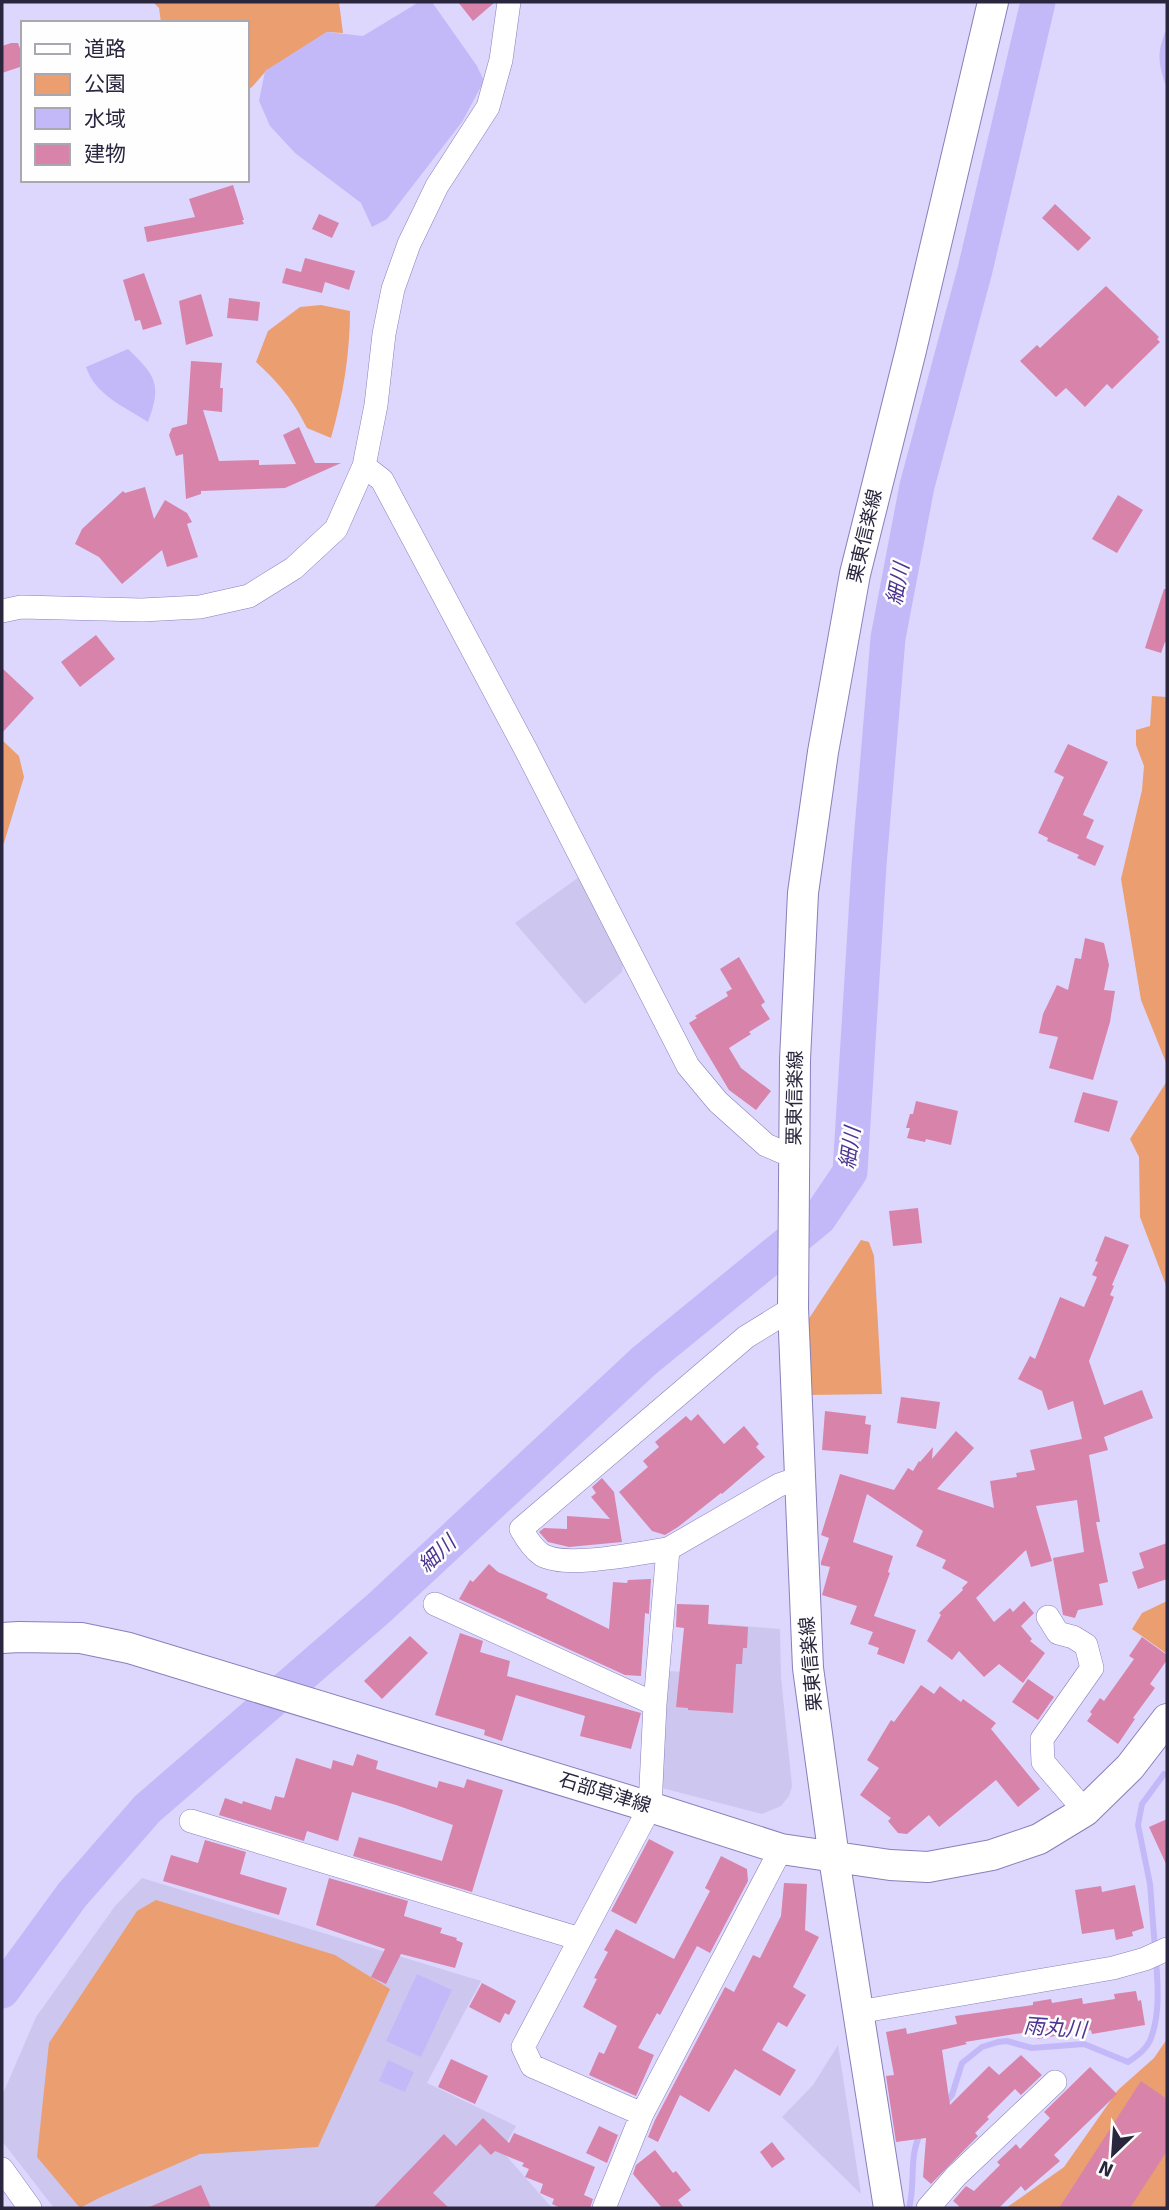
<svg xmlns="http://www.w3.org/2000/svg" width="1169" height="2210" font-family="Signika,'Noto Sans JP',sans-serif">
<rect width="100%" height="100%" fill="#ddd7fe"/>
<path fill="#cdc7f0" d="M579,877L623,963L622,972L585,1004L515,923Z
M720,1624L780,1629L781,1677L792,1786L789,1796L781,1806L762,1814L662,1788L669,1671L718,1674Z
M142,1878L481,1981L427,2083L516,2126L502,2151L552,2208H54L2,2141V2096L36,2017L115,1906Z
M838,2045L861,2194L782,2117L813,2085Z"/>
<path fill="#eb9e70" d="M153,2H339L343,33L327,32L266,71L252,87L247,90V23H161L159,8Z
M321,305L350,311C350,354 343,396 331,438L307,428C293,400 279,383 256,362L268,331L300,307Z
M1152,696L1167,697V1065L1141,1000L1121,879L1142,790L1144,766L1136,745V730L1150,726Z
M2,740L19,756L24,777L4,843L2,844Z
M1167,1081V1288L1140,1217L1139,1157L1130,1139Z
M861,1240L869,1242L874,1256L882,1394L809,1395L808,1320Z
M1167,1601V1654L1132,1629L1142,1613Z
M156,1900L335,1955L390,1989L318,2147L200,2154L101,2197L80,2208L37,2157L49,2043L137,1911Z
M1167,2039V2208H1006L1064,2167L1118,2090L1154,2058Z"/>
<path fill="#c3b9f9" d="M419,2H432L477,66L484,81L462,122L387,219L372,227L361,203L295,153L270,126L259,101L265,71L327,32L363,36Z
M1167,28V89C1158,63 1156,53 1167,28Z
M128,349C156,376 162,384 148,422C125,407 95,395 86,367Z
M417,1974L452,1990L421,2057L386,2041Z
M388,2060L414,2072L405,2092L379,2081Z"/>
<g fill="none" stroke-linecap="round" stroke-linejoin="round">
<path stroke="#c3b9f9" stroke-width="6" d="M1155,1949L1150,1884L1138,1825L1142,1804L1164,1774
M944,2105L952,2095L962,2063L982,2047L998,2042L1007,2041L1032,2048L1084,2044L1128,2062C1137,2056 1147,2049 1151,2038C1160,2014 1158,1985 1156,1960
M909,2208C916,2182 908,2157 921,2132"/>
<path stroke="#c3b9f9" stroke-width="35" d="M2,1991L72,1895L147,1809L379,1608L644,1361L819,1218L850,1172L869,865L888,638L917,486L975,270L1038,2"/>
</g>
<path fill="#d883aa" d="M458,2H495L473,21Z
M11,43H18L23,57V66L2,73V46Z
M233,185L244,220H242L244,224L147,242L144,227L195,217L189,199Z
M1055,204L1091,238L1078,251L1042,218Z
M319,214L339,223L332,238L312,229Z
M305,258L355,271L349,290L325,282L322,293L282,283L286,268L301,272Z
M144,273L162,324L143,330L140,320L135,321L123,280Z
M1106,286L1159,337L1157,339L1160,342L1112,389L1107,384L1085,407L1066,388L1056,397L1020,361L1037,345L1040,348Z
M201,294L213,336L186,345L179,301Z
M229,298L260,302L258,321L227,318Z
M191,361L222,363L220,388H223L222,412L203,410L219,461L259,460V465L296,464L283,435L299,427L315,463H341L285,488L201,491V494L186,499L183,454L176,456L169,435L172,428L187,424Z
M145,487L154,519L165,500L187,513L192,522L187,524L198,557L167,567L162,550L122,584L99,557L75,544L82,529L123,491L125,493Z
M1118,495L1143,510L1117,553L1092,539Z
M1164,589H1167V643L1165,642L1161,653L1145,648Z
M96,635L115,659L80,687L61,662Z
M2,668L34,698L2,733Z
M1068,744L1108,762L1084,812L1083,815L1094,820L1086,838L1104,846L1095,866L1077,858L1079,855L1047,841L1048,838L1038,833L1064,777L1054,772Z
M1085,938L1104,943L1109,965L1104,990L1115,991L1110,1022L1093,1080L1049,1068L1058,1037L1039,1033L1043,1014L1057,985L1068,990L1075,958L1081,959Z
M739,957L765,1002L761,1005L770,1019L749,1032L751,1034L729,1048L741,1068L771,1091L756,1110L729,1090L689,1023L697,1018L695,1016L728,996L726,992L732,989L720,969Z
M1083,1092L1118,1101L1109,1132L1074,1122Z
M916,1101L958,1111L951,1145L926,1139L925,1142L907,1138L910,1128H906L910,1114H913Z
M918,1208L922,1243L893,1246L889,1211Z
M1105,1236L1129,1245L1112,1285L1114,1286L1110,1295L1114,1297L1089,1361L1104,1405L1142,1390L1153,1418L1104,1437L1108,1450L1089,1455L1100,1522H1096L1108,1582L1099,1584L1103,1605L1078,1610L1075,1618L1063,1615L1053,1558L1084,1552L1077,1500L1036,1506L1052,1561L1031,1567L1026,1550L976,1598L994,1622L1010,1608L1013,1612L1024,1601L1034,1613L1021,1626L1032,1639L1030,1641L1045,1653L1023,1683L999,1664L984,1677L959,1651L952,1660L927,1641L941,1615L939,1613L963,1590L962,1588L968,1582L942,1568L946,1560L916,1546L923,1531L867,1494L853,1542L893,1556L888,1572L890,1573L874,1616L916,1630L904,1664L877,1654L879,1648L868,1644L873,1632L850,1624L857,1606L822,1595L830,1567L821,1565V1562L829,1538L821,1535L840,1474L894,1490L908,1468L913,1471L919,1461L920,1462L933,1447L932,1459L956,1431L974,1448L937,1489L994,1508L990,1481L1017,1477L1016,1473L1035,1470L1030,1450L1082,1439L1073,1401L1048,1410L1042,1391L1018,1379L1030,1356L1035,1359L1060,1297L1084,1307L1097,1277L1092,1275L1098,1262L1095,1261Z
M901,1397L940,1402L936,1429L897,1423Z
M825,1411L866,1416L865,1424L871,1425L868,1454L822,1450Z
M698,1414L724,1444L744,1426L759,1444L756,1447L765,1457L722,1494L721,1493L678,1527L665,1535L652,1531L619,1492L648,1467L643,1461L659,1447L655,1442L686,1416L691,1421Z
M602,1478L614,1492L622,1542L569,1547L548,1542L539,1532L544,1528L567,1529V1516L610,1519L591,1497L596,1493L592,1487Z
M1167,1543V1579L1138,1589L1132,1572L1144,1568L1139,1553Z
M489,1564L498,1572L548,1594L546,1598L609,1629L613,1582L627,1583L628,1580L651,1579L649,1614L645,1613L641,1676L625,1675L459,1599L470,1580L473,1582Z
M677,1604L709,1605L708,1624L748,1627L747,1648H743L742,1664H736L733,1713L688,1710V1708L676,1707L684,1628L676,1627Z
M460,1633L483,1641L480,1652L510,1661L507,1676L641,1713L631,1749L580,1736L585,1716L516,1695L502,1741L484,1735L485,1730L435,1715Z
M410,1636L428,1653L382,1699L364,1681Z
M1142,1637L1167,1655V1660L1150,1684L1155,1688L1133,1718L1135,1719L1118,1744L1087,1721L1092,1714L1090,1712L1100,1698L1104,1701L1134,1659L1129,1656Z
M1028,1679L1054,1697L1038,1720L1012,1702Z
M921,1685L934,1694L940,1686L961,1702L963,1699L996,1723L991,1729L1040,1789L1018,1807L996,1780L939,1827L929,1815L907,1834L898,1833L888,1821L891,1818L860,1795L879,1768L867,1760L891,1720L894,1722Z
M357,1754L378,1761L376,1769L437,1788L439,1781L464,1788L467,1779L503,1790L472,1892L353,1856L359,1837L442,1861L453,1825L396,1805L352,1792L338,1841L307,1831L304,1841L219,1815L225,1798L242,1804L243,1801L271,1810L275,1796L284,1798L296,1758L331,1769L333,1760L353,1766Z
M1167,1819V1866L1149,1827Z
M649,1839L674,1852L636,1924L611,1911Z
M205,1840L246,1852L240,1874L287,1888L279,1915L163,1881L171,1855L198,1863Z
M721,1856L747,1869L748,1881L710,1953L697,1946L660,2015L657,2013L638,2048L654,2055L636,2096L589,2075L599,2052L604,2054L617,2026L583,2007L597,1979L594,1978L608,1952L604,1950L616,1929L674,1959L710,1891L705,1888Z
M329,1878L408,1901L404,1916L442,1928L440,1933L457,1938L456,1940L463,1943L455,1968L401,1954L386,1984L371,1977L385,1949L316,1925Z
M784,1883L807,1884L805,1930L819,1937L793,1987L806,1995L787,2027L778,2022L762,2050L796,2070L780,2096L735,2069L709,2112L680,2095L658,2142L648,2137L655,2120L725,1987L734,1992L753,1955L760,1958L781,1916Z
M1135,1885L1144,1928L1132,1932L1133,1936L1116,1940L1114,1929L1082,1934L1075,1890L1101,1886L1102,1892Z
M482,1983L516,2001L509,2015L505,2013L500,2023L469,2007Z
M1136,1991L1138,2001L1141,2000L1145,2025L1092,2034L1091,2030L1037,2039L1047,2029L965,2042L967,2044L942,2050L950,2105L989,2066L999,2075L1021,2055L1042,2075L1021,2095L1015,2089L987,2117L989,2119L975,2133L978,2136L931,2184L923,2177L926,2138L896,2142L886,2076L894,2075L886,2032L906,2028L907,2034L957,2024L955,2016L1033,2005V2002L1051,1999L1052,2003L1082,1998L1083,2004L1115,1999L1114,1994Z
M451,2059L488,2076L475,2104L438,2087Z
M1090,2067L1117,2094L1054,2155L1060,2161L1025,2191L1021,2186L999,2208H957L959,2206L953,2201L966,2186L974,2191L1000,2165L997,2162L1016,2144L1020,2149L1050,2118L1044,2112Z
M1141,2081L1167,2099V2151L1130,2208H1059Z
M483,2118L509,2143L514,2133L595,2167L584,2195L593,2199L590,2208H561L552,2204L554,2199L540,2193L543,2184L525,2177L529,2169L522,2166L524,2163L495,2151L491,2155L480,2144L433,2193L449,2208H373L444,2134L456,2146Z
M599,2126L618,2135L607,2163L586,2153Z
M772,2142L785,2159L772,2168L760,2152Z
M655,2150L673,2173L676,2171L691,2190L678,2200L684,2208H662L633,2174L636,2165Z
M201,2185L211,2208H147Z"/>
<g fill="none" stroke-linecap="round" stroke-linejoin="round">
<defs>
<path id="minor" d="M364,466L382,480L526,750L688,1066L718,1102L766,1145L794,1157
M2,611L21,607L142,610L200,607L249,596L294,568L336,529L364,466L376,405L384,334L393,289L409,244L437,186L488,107L501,60L509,2
M668,1549C638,1553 567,1569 542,1555C533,1549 526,1538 521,1529L746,1337L793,1308
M435,1604L655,1704
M1048,1617L1058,1633L1073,1637L1086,1645L1092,1668L1042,1739L1043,1762L1085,1811
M191,1821L580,1939
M858,2012L1113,1968L1145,1959L1167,1949
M642,2114L532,2066L523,2047L650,1807L655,1704L668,1549L779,1485L800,1478
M2,2169L30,2208
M604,2208L642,2114L781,1849
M928,2208L956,2176L1055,2082"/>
<path id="major" d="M2,1638L19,1637L81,1638L129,1648L650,1807L781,1849L890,1865L928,1867L992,1855L1039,1839L1085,1811L1130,1767L1167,1719
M889,2208L834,1858L808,1668L793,1308L795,1060L803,893L823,752L855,574L911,350L993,2"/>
</defs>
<use href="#minor" stroke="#897fba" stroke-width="24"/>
<use href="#major" stroke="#897fba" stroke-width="32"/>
<use href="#minor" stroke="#fff" stroke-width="23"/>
<use href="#major" stroke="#fff" stroke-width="30"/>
</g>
<g text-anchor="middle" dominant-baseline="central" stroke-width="5" stroke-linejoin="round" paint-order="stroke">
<g font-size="19" fill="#2a263e" stroke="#fefefe">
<text transform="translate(865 536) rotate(-77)">栗東信楽線</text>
<text transform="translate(795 1098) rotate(-89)">栗東信楽線</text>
<text transform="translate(811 1664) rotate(-95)">栗東信楽線</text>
<text transform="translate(605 1793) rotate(17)">石部草津線</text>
</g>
<g font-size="21" font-style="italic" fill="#4f3691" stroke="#fefefe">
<text transform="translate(898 584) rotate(-79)">細川</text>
<text transform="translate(850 1148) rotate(-82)">細川</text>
<text transform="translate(437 1554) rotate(-43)">細川</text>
<text transform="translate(1055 2028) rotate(4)">雨丸川</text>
</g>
</g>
<rect width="1169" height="2210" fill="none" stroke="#2a263e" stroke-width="7"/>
<rect x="21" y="21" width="228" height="161" fill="#fefefe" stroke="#a9a8b1" stroke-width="2"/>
<rect x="35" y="44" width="35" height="10" fill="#ffffff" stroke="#a9a8b1" stroke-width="2"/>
<text x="84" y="56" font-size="21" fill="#2a263e">道路</text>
<rect x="35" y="74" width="35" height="21" fill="#eb9e70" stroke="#a9a8b1" stroke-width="2"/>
<text x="84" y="91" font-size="21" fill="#2a263e">公園</text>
<rect x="35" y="108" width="35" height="21" fill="#c3b9f9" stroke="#a9a8b1" stroke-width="2"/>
<text x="84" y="126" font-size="21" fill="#2a263e">水域</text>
<rect x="35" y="144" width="35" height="21" fill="#d883aa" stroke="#a9a8b1" stroke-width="2"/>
<text x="84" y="161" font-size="21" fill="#2a263e">建物</text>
<g transform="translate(1113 2154) rotate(205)" stroke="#fefefe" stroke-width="5" paint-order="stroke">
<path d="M0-5L12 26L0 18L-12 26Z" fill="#2a263e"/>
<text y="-10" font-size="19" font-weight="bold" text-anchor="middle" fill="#2a263e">N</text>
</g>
</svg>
